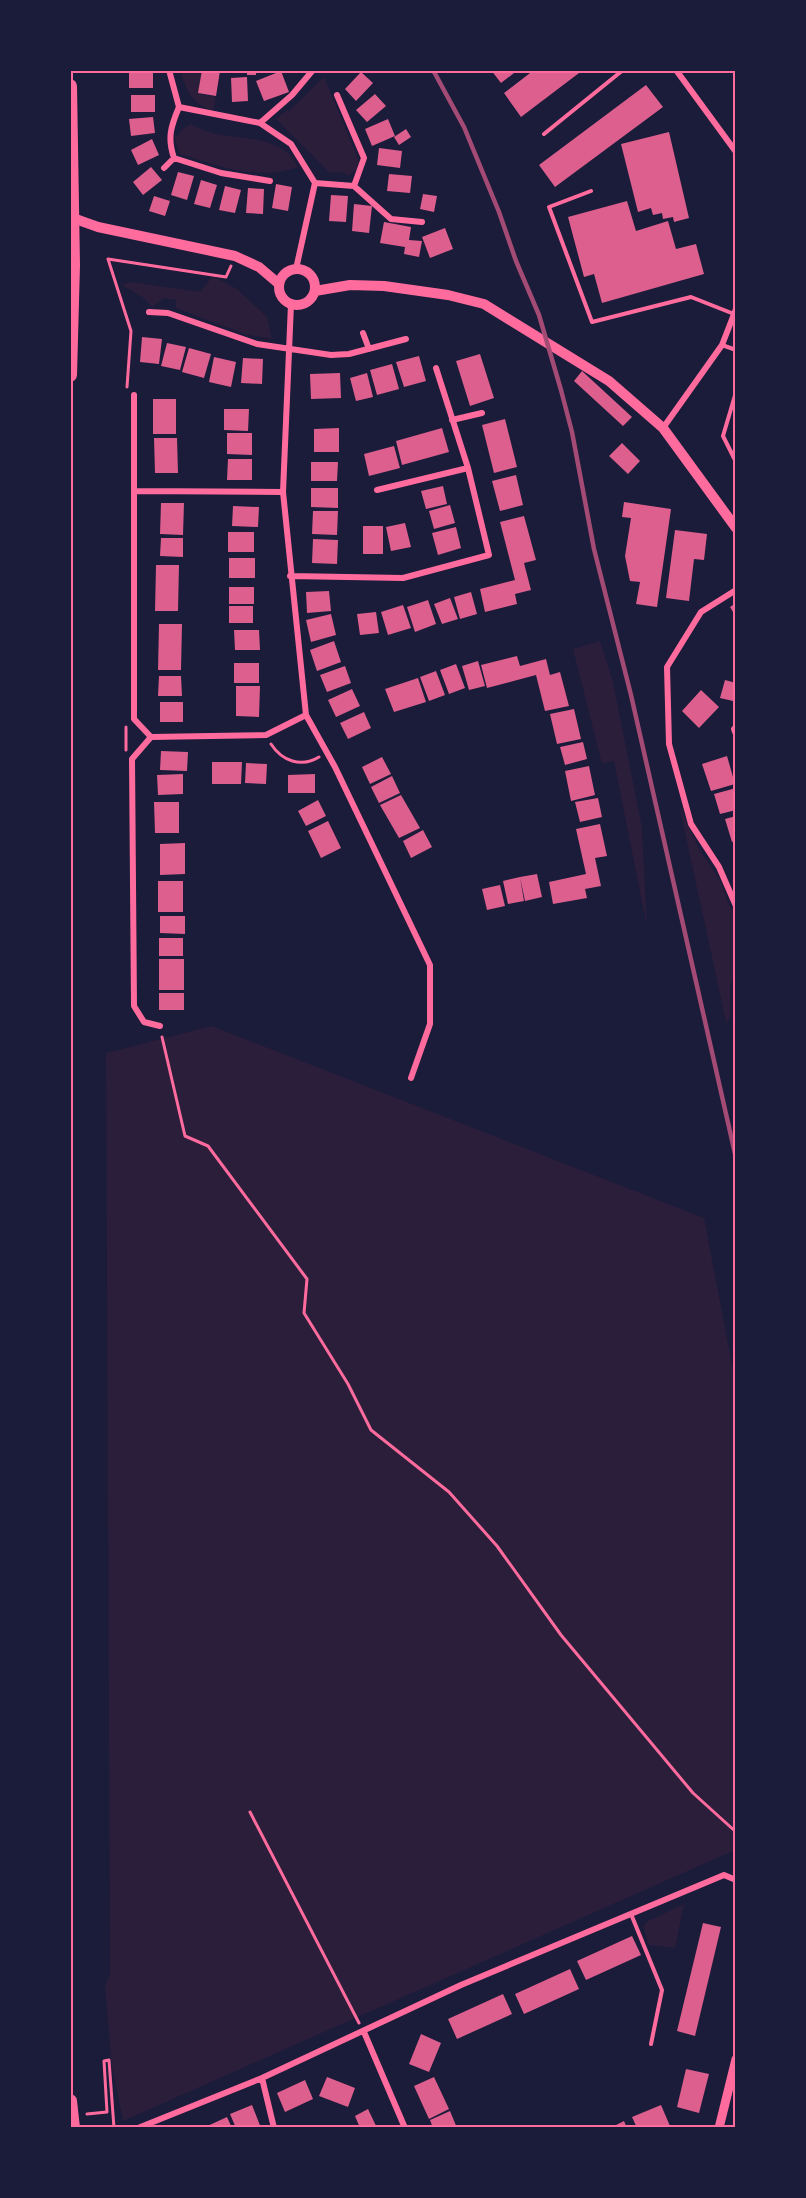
<svg xmlns="http://www.w3.org/2000/svg" width="806" height="2198" font-family="Figtree,sans-serif">
<rect width="100%" height="100%" fill="#1b1b3a"/>
<path fill="#2a1e3b" d="M181,71H204L200,94L216,97L213,111C192,103 186,92 181,71Z
M324,77L359,161L357,169L348,176L343,172H329L276,119L287,110L289,111Z
M191,124C224,146 279,127 298,167C259,181 221,167 183,155L179,153L174,135L178,136L181,130Z
M213,276L237,289L267,317L272,339L244,334L176,308V300L164,298L152,307L144,298L122,285L131,282L200,292Z
M600,641L613,682L642,828L647,927L614,761L602,764L573,649Z
M679,805L698,847L721,882L729,905L735,913V973L730,987L731,1015L727,1022L728,1031Z
M212,1026L704,1218L735,1380V1850L123,2121L112,2067L105,1985L110,1974L106,1053Z
M684,1904L675,1948L649,1945L643,1926L648,1921Z"/>
<path fill="#dd5f8e" d="M202,70L220,71L216,96L198,93Z
M247,70H256V75H247Z
M491,70H518L501,83Z
M534,70H583L521,117L504,93Z
M129,71H153V88H129Z
M281,71L289,92L264,101L256,81Z
M361,72L373,83L356,101L345,89Z
M247,77L248,101L232,102L231,78Z
M646,85L663,107L555,187L539,165Z
M375,94L386,106L367,122L356,110Z
M131,95H155V112H131Z
M153,117L155,133L131,136L129,119Z
M388,119L395,136L372,146L365,129Z
M406,129L411,137L399,145L394,137Z
M669,132L689,218L674,222L673,217L663,219L662,213L653,215L651,208L638,212L621,144Z
M152,139L159,155L138,165L131,150Z
M379,148L402,151L400,168L377,165Z
M151,167L162,180L143,195L133,182Z
M178,172L194,176L187,200L171,195Z
M389,174L412,176L410,193L387,191Z
M201,180L217,185L210,208L194,204Z
M276,184L292,187L288,211L272,208Z
M225,186L241,190L235,213L219,210Z
M248,188L264,189L263,214L246,213Z
M423,194L437,196L434,212L420,209Z
M331,195L348,196L346,222L329,221Z
M154,196L170,201L165,216L149,211Z
M627,201L636,231L668,221L676,249L696,244L704,274L602,303L594,274L584,277L568,217Z
M354,204L372,206L369,233L352,231Z
M384,222L411,227L409,240L422,241L419,257L404,254L405,247L380,243Z
M445,228L453,249L430,258L422,237Z
M142,337L162,339L159,364L140,362Z
M167,343L186,347L180,370L161,366Z
M189,348L211,354L204,378L182,372Z
M480,354L494,398L470,406L456,361Z
M419,356L426,381L404,387L396,362Z
M214,357L236,362L231,387L209,382Z
M243,358L263,359L262,384L241,383Z
M392,364L399,389L377,395L370,370Z
M582,371L632,417L623,426L574,381Z
M340,373L341,398L311,399L310,374Z
M367,373L373,397L356,401L350,378Z
M153,399H176V434H153Z
M224,409H249L248,431L224,430Z
M505,419L517,467L494,473L482,425Z
M339,428V452H314V429Z
M442,428L449,452L402,465L396,441Z
M227,433H252V455L227,454Z
M154,438H177L178,473H155Z
M622,443L640,461L628,474L609,456Z
M394,446L400,468L369,476L364,454Z
M228,459H252V480H227Z
M311,462H338L337,481H311Z
M516,475L523,505L500,511L492,481Z
M443,486L447,504L426,509L421,491Z
M311,488H338V508L311,507Z
M624,502L671,509L657,607L636,604L640,582L630,581L625,556L631,518L622,517Z
M161,503H184L183,535L160,534Z
M450,505L455,523L434,529L429,511Z
M233,506L259,507L258,527L232,526Z
M313,511H338L337,535L312,534Z
M524,516L536,560L524,563L531,590L515,594L517,604L485,612L480,589L515,580L500,522Z
M405,523L411,547L391,551L386,527Z
M363,526H383V554H363Z
M456,527L461,548L438,555L432,533Z
M675,530L707,534L704,560L694,559L689,601L666,598Z
M228,532H254V552H228Z
M161,538H183V557L160,556Z
M313,539L338,540L337,564L312,563Z
M229,558H255V578H229Z
M156,565H179L178,611H155Z
M229,587H254V604H229Z
M329,591L331,611L307,613L306,592Z
M471,592L477,614L460,619L454,597Z
M450,598L458,619L442,624L434,604Z
M428,600L436,624L415,632L407,607Z
M736,603V617L730,607Z
M403,605L411,628L388,635L381,612Z
M229,606H253V623H229Z
M376,612L379,633L360,635L357,614Z
M331,614L336,635L311,642L306,620Z
M159,624H182L181,670H158Z
M234,630H259L260,650H235Z
M334,641L341,662L317,671L310,650Z
M517,656L520,666L546,659L550,675L560,672L569,706L545,711L536,675L487,688L481,665Z
M478,661L485,686L469,690L462,666Z
M234,663H259V683H234Z
M456,664L465,688L449,694L440,670Z
M345,666L351,683L327,692L320,675Z
M436,671L445,695L429,701L420,677Z
M159,676H181L182,696H158Z
M418,678L426,702L394,712L385,689Z
M725,680L736,683L733,701L720,698Z
M236,686H260L259,717L236,716Z
M352,689L360,706L336,717L328,700Z
M701,690L719,707L699,728L682,711Z
M160,702H183V722H160Z
M574,709L581,739L557,744L550,714Z
M364,712L371,728L348,739L340,723Z
M583,742L587,759L565,765L560,747Z
M161,751L188,752L187,771L160,770Z
M727,756L735,784L711,791L702,764Z
M382,757L391,774L370,784L362,767Z
M212,762H242L241,784H212Z
M246,763L267,764L266,784L245,783Z
M589,766L595,795L571,801L565,771Z
M183,774V794L158,795L157,775Z
M315,774V793H288V775Z
M392,776L400,793L379,803L371,787Z
M736,788V810L720,814L714,794Z
M401,795L420,828L399,838L380,805Z
M598,798L602,817L580,822L575,802Z
M318,800L326,816L306,826L298,811Z
M154,802H179V833H155Z
M736,816V841L732,842L725,819Z
M328,821L341,848L321,858L308,831Z
M600,824L607,856L595,858L601,886L585,889L587,898L553,904L549,882L586,874L576,829Z
M423,830L432,847L411,858L403,841Z
M185,843V874L160,875V844Z
M537,874L542,897L525,901L520,877Z
M520,877L524,901L508,904L503,881Z
M158,881H183V912H158Z
M500,885L505,906L487,910L482,889Z
M160,916H185V934L160,933Z
M159,938H183V956H159Z
M159,959H184V990H159Z
M159,993H184V1010H159Z
M703,1923L721,1927L695,2036L677,2031Z
M632,1936L641,1955L586,1980L577,1961Z
M570,1969L579,1989L524,2014L515,1994Z
M503,1994L512,2014L457,2039L448,2019Z
M421,2034L441,2043L429,2072L409,2064Z
M686,2069L709,2074L699,2113L677,2107Z
M327,2077L355,2088L348,2107L319,2096Z
M434,2077L449,2109L429,2119L414,2086Z
M305,2080L313,2099L285,2112L277,2093Z
M252,2105L261,2128H236L230,2114Z
M661,2105L670,2126L637,2128L632,2117Z
M368,2109L377,2128H360L355,2116Z
M450,2111L457,2128H433L430,2120Z
M227,2117L232,2128H203Z
M624,2121L627,2128H610Z"/>
<g fill="none" stroke-linecap="round" stroke-linejoin="round">
<path stroke="#ff6b9d" stroke-width="3" d="M127,387L131,331L108,259L226,277L231,266
M126,727V750
M271,744C282,761 301,768 319,757
M162,1037L185,1136L208,1146L307,1279L304,1313L348,1384L371,1430L449,1492L497,1546L561,1635L693,1793L736,1832
M250,1812L359,2023
M87,2114L107,2112L104,2061L109,2060L114,2128"/>
<path stroke="#ff6b9d" stroke-width="4" d="M544,134L623,70
M591,191L549,207L592,322L691,297L734,314
M722,345L736,350
M736,392L723,436L736,462
M736,725L733,729L736,737
M631,1914L662,1990L651,2044"/>
<path stroke="#ff6b9d" stroke-width="6" d="M169,70L179,107L260,123L291,144L315,183L296,269
M676,70L736,152
M337,95L364,158L354,186
M179,107C171,126 167,138 174,158L221,173L270,181
M260,123L292,95L313,70
M164,168L174,158
M315,183L354,186L391,219L422,222
M291,304L283,492L306,715L335,767L430,965V1024L411,1078
M149,312L168,313L257,344L331,355L349,354L406,339
M363,333L369,349
M134,395V719L151,737L266,735L306,715
M452,420L482,413
M663,428L722,345L736,309
M377,490L468,468
M135,491L283,492
M290,576L403,578L489,555L468,468L436,368
M736,590L701,612L667,667L669,744L691,824L719,867L736,906
M151,737L132,759L134,1006L144,1022L160,1026
M364,2032L405,2128
M262,2078L274,2128
M138,2128L262,2078L461,1985L724,1875L736,1880"/>
<path stroke="#ff6b9d" stroke-width="9" d="M719,2128L736,2059"/>
<path stroke="#ff6b9d" stroke-width="10" d="M70,217L98,227L235,256L259,267L279,284
M279 287a18 18 0 1 1 36 0a18 18 0 1 1-36 0Z
M315,291L350,285L384,286L448,295L484,304L609,381L663,428L736,528"/>
<path stroke="#ff6b9d" stroke-width="14" d="M70,86L73,265L70,375
M70,2101L73,2128"/>
<path stroke="#a44b75" stroke-width="4.5" d="M433,70L464,127L499,212L516,261L539,315L561,390L572,432L594,549L631,695L736,1158"/>
</g>
<rect width="806" height="2198" fill="none" stroke="#1b1b3a" stroke-width="144"/>
<rect x="72" y="72" width="662" height="2054" fill="none" stroke="#ff6b9d" stroke-width="2"/>
</svg>
